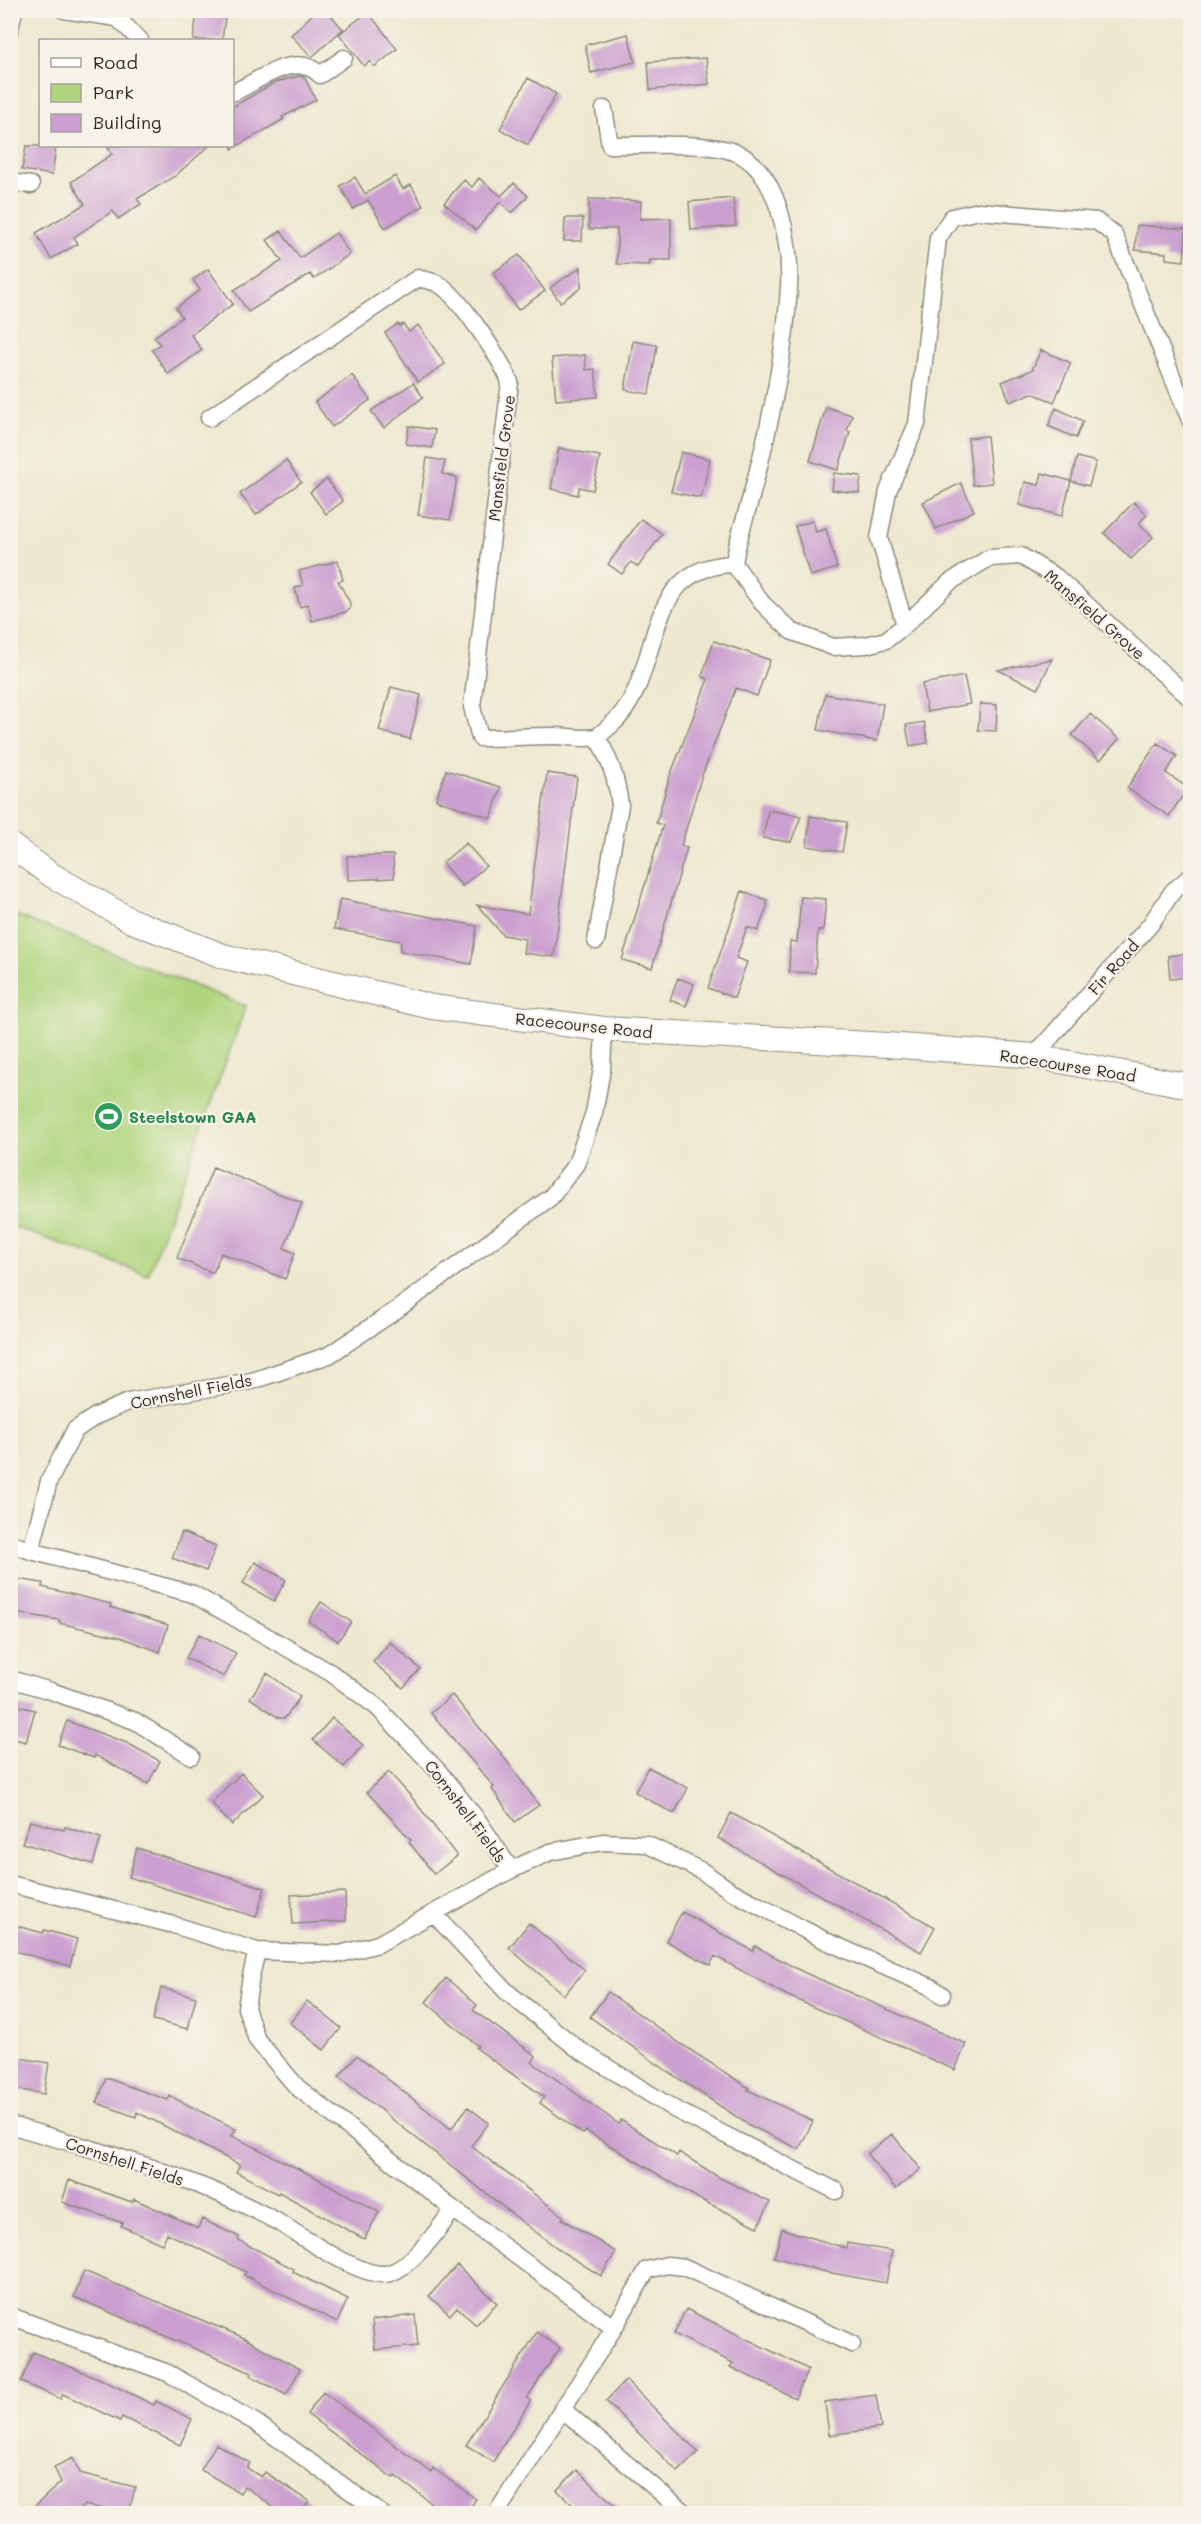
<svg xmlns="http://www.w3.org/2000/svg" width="1201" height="2524" font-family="Mali,sans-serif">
<rect width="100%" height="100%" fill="#f7f3e8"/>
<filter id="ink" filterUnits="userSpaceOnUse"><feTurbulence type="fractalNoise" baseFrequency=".0167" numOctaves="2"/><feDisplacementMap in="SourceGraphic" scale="12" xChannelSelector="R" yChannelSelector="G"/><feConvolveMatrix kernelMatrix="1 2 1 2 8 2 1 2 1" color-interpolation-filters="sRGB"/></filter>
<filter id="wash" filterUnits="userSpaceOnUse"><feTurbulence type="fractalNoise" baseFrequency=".008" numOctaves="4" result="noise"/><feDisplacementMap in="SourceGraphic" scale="24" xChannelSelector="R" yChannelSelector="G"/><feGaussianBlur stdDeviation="1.35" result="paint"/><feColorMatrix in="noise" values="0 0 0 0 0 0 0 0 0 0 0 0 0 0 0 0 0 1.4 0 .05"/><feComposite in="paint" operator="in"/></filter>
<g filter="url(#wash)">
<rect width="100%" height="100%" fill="#ede8cf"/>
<path fill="#b0d57e" stroke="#6e8054" stroke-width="1.5" d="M11,913L246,1006L148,1275L11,1226Z"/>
<g id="blocks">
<path fill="#cb9fd0" d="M317,10H326L343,29L312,57L291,35Z
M368,12L397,49L374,67L370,61L364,66L339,34Z
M197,13L225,17L222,40H193Z
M628,34L635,62L591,73L585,45Z
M706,58L709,84L650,90L648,62Z
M299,76L304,77L316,100L282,117L284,119L232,149V107L276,82Z
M528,78L556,94L528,145L500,129Z
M26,146H56L52,175L22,170Z
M107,146H209L175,176L137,199L141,204L118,219L113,211L74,237L78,244L51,259L36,233L85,204L71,182L112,154Z
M395,176L403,189L411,185L423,206L385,228L368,200L353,209L340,186L355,177L365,194Z
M479,178L501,196L514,183L528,196L512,213L500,202L476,230L444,203L464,180L472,187Z
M733,198L736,226L691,230L689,202Z
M589,199L641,201L640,219L671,218V260H650V265L617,264V229H589Z
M565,218H583L582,241H564Z
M1137,225L1186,229L1184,261L1166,259V253L1135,250Z
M281,231L300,258L336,233L350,254L314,279L310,274L248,312L234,290L282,261L267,240Z
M519,255L545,291L518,310L493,273Z
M581,267V288L560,302L550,288Z
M208,269L233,304L191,335L202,350L168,374L152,350L160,344L154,337L182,317L176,308L200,290L193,280Z
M398,324L400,326L403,324L409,332L418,325L445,364L418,382L385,333Z
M633,341L657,345L649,394L625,390Z
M1041,350L1071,363L1054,402L1032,393L1010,402L1002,382L1032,370Z
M585,355L586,370L595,369L598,397L556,400L552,358Z
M352,375L370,400L332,427L315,402Z
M413,383L423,397L384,428L371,411Z
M826,407L852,415L847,431L850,432L838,470L810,461Z
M1056,408L1083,421L1076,438L1048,426Z
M409,426L435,430L432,448L406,444Z
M987,436L992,483L973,485L968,438Z
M559,448L600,456L593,490L579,487L578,495L551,489Z
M681,452L710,459L701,498L671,492Z
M1077,457L1096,462L1089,486L1071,481L1062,516L1019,505L1025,482L1039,485L1042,473L1071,481Z
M427,458L445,461L442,474L457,477L450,520L418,515Z
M286,460L301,482L256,515L240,494Z
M834,473L861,476L859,493L832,490Z
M327,479L343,501L326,514L310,492Z
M961,483L974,511L936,529L923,502Z
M1134,502L1147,515L1139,523L1153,537L1131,559L1104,533Z
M641,519L662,534L638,567L631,562L622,574L608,564Z
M813,521L816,532L826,529L837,568L810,576L795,526Z
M338,561L343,580L338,581L350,603V609L345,612L312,621L308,604L300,607L295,588L303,585L299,571Z
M714,641L770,660L757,696L736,688L701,778L681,846L687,848L652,968L622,960L663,825L656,823L670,776L708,679L702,676Z
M1052,659L1038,689L998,670Z
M964,676L970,704L927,712L922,684Z
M391,687L421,695L410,739L379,731Z
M825,694L883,704L877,741L818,730Z
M980,704L997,705L996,731L978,730Z
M1090,714L1119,739L1100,760L1072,735Z
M924,722L928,743L910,746L906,725Z
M1157,743L1177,756L1166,773L1188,788L1169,816L1127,788Z
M446,770L501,787L491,818L436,800Z
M547,773L577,777L554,957L523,953L525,939L503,935L477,905L528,914Z
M768,810L801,816L791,842L763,838Z
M810,816L847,822L842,852L807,846Z
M466,843L486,866L462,886L442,863Z
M393,855L394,878L348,880L347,856Z
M742,891L767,900V907L758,931L747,927L736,958L747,962L734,998L708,988Z
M801,897L826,899L823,931L818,930L815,973L789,972L790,941L797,942Z
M340,899L477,926L471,964L400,951L401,941L334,929Z
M1191,953V977L1170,979L1168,956Z
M678,978L694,984L686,1006L670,1000Z
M213,1167L302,1203L284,1248L295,1253L285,1279L221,1253L213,1273L177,1258Z
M182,1532L216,1546L206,1571L172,1558Z
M255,1562L286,1580L274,1601L243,1583Z
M10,1578L43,1583L42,1587L111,1604L110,1607L168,1625L160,1652L120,1637L59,1623L60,1620L10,1612Z
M321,1602L351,1622L338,1641L308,1621Z
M199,1634L236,1653L224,1677L186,1658Z
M390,1642L420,1669L403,1688L373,1662Z
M267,1673L300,1697L285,1718H279L250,1698Z
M452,1695L501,1753L539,1805L515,1822L492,1789L494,1787L431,1713Z
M10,1704L35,1710L26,1742L10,1738Z
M332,1718L363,1745L344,1767L313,1740Z
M67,1721L127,1743L160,1761L148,1784L95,1755L94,1758L58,1745Z
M648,1767L688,1788L674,1814L635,1792Z
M389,1772L413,1799L457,1856L434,1874L409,1842L411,1840L367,1792Z
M241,1773L263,1795L232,1825L211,1803Z
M731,1813L935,1927L921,1952L718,1838Z
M30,1821L64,1830L65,1827L101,1838L93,1864L22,1843Z
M137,1848L265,1888L256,1917L129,1877Z
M345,1892L346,1921L293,1924L291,1895Z
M682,1912L753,1951L755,1946L803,1972L966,2044L955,2070L786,1995L715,1956L710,1965L666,1941Z
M529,1923L585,1970L564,1995L509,1948Z
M10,1924L43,1933L44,1930L77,1939L70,1966L10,1950Z
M446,1978L477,2005L473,2010L536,2056L532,2062L619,2124L621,2120L677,2156L679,2152L720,2178L770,2202L758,2227L699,2199L586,2131L583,2134L540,2103L544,2097L476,2048L478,2046L426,2002Z
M161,1988L196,1997L188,2029L153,2020Z
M608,1992L681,2044L749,2088L748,2090L813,2121L799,2149L749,2125L667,2071L590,2017Z
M307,2001L341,2028L324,2050L290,2023Z
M357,2055L451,2129L468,2107L489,2123L471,2146L564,2217L562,2219L616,2252L601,2276L564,2253L525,2224L339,2077Z
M10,2056L49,2063L44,2094L10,2088Z
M106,2078L168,2100L170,2096L236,2129L232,2136L315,2177L379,2212L364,2239L279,2192L278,2194L236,2172L240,2165L190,2139L137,2112L136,2117L97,2103Z
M892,2134L921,2169L896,2189L867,2154Z
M69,2180L132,2202L134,2199L198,2228L202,2219L239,2237L238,2240L294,2269L293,2272L348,2299L337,2322L244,2275L246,2272L167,2233L162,2244L121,2226L123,2223L62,2202Z
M782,2229L846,2248L847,2243L892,2251L886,2283L821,2271L774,2257Z
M457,2265L497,2303L476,2325L457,2307L450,2315L429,2296Z
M84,2271L240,2336L300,2369L286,2395L251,2376L252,2373L74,2297Z
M686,2309L808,2369L795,2398L730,2367L733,2363L674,2334Z
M415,2315L418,2346L375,2350L372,2320Z
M537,2332L560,2348L527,2398L531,2400L493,2462L466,2445Z
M33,2352L96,2377L154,2405L156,2401L192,2419L180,2445L122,2417L120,2421L63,2394L61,2399L21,2382Z
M626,2380L698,2452L678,2472L606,2401Z
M323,2392L431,2472L433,2468L476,2499L466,2514H446L395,2476L393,2478L307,2414Z
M876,2395L881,2428L829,2435L825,2402Z
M216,2444L250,2463L247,2468L261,2477L265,2472L309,2501L300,2514H283L244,2486L240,2493L201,2470Z
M73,2458L80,2473L135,2487L129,2514L85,2505L74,2514H26L61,2482L54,2467Z
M577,2470L590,2482L624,2514H582L557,2490Z"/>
</g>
</g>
<g filter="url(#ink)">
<use href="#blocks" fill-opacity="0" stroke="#8c8a7d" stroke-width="1.5"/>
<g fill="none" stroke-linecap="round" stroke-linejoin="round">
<defs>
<path id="street" d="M64,10L117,18L140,40
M10,29L14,10
M232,93C258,82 296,49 320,75L344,58
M604,109L610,145C642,146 714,140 741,155C780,177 791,246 789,287C785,352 769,430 752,493C746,517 737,539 734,564L762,603L791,631L833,647L866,645L886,640L905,625L950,582L989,558L1021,556L1056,577L1190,698
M10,182L31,185
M209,418L418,278C424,280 434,281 440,285C458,295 503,362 510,382L472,707L480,738C505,738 529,736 554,736C566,736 583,740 595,737C600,736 606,729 610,726C667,679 635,566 734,564
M905,625L879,538L888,491L917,424L938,238L952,217L979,211L1096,221L1114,234L1190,420
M596,941L620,805C617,779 610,759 597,737
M1034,1056L1150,925L1173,891L1190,877
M10,1543L31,1551L193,1594L331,1673L377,1707L439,1772L479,1822L511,1870L550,1852L603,1842L646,1844L702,1871L731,1891L826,1941L931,1987L942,1995
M31,1551L49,1481L75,1430L96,1416L128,1402L252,1381L329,1355L392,1313L551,1197L576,1164L594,1113L602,1069L604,1029
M10,1679L51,1691L135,1721L191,1756
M10,1884L174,1925L257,1951L340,1954L378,1944L511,1870
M434,1914L507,1992L578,2049L674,2109L836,2191
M10,2125C101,2152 193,2175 276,2221C301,2235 357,2276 385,2274C408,2272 441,2227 453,2209L297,2087L257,2040L246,2008L251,1976L257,1951
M453,2209L614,2328L496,2514
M10,2316L168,2373L255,2422L382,2514
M614,2328L647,2270L667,2265L684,2267L852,2344
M562,2409L686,2514"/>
<path id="secondary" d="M10,845L53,876L132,921L223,956L432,1007L604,1029L887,1045L1034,1056L1190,1086"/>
</defs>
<use href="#street" stroke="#8c8a7d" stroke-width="19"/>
<use href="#secondary" stroke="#8c8a7d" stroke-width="26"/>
<use href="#street" stroke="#fff" stroke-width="16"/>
<use href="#secondary" stroke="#fff" stroke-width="24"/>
</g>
</g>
<defs>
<symbol id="stadium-disc" viewBox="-11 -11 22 22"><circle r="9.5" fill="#2e9e5b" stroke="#f7f3e8"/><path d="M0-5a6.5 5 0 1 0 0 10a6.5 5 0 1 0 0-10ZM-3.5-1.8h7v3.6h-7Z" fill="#fff"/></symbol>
</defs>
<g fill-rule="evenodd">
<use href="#stadium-disc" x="92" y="1100" width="33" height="33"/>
</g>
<g text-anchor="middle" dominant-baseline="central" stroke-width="4.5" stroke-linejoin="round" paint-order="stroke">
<g font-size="16" fill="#2b2b2b" stroke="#f7f3e8">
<text transform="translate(501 458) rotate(-83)">Mansfield Grove</text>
<text transform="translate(1095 614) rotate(41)">Mansfield Grove</text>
<text transform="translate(1113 967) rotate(-49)">Fir Road</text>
<text transform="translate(584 1025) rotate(6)">Racecourse Road</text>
<text transform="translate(1068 1065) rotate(9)">Racecourse Road</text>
<text transform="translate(191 1391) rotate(-11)">Cornshell Fields</text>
<text transform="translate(466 1811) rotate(53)">Cornshell Fields</text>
<text transform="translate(125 2161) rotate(18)">Cornshell Fields</text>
</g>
<g font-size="16" font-weight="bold" fill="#27864d" stroke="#f7f3e8" text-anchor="start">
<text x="129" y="1116">Steelstown GAA</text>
</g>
</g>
<rect width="1201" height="2524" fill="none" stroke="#f7f3e8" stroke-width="36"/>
<rect x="39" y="39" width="195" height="108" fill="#f7f3e8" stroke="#a5a39c" stroke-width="1.5"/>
<rect x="51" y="58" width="30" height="9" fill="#ffffff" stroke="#a5a39c" stroke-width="1.5"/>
<text x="93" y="69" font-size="18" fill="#2b2b2b">Road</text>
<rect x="51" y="84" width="30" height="18" fill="#b0d57e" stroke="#a5a39c" stroke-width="1.5"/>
<text x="93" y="99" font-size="18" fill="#2b2b2b">Park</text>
<rect x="51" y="114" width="30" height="18" fill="#cb9fd0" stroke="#a5a39c" stroke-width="1.5"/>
<text x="93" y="129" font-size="18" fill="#2b2b2b">Building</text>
</svg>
